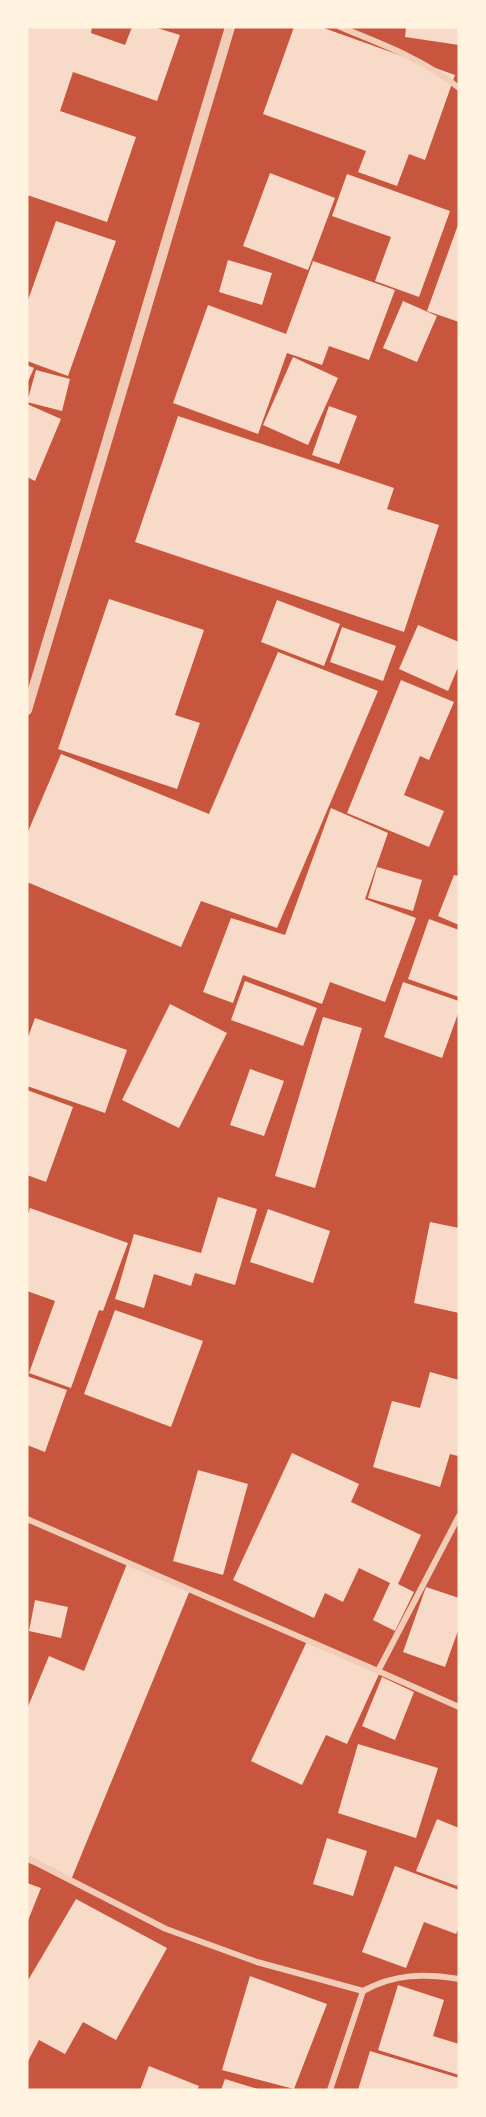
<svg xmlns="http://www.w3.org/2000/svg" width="486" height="2117" font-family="Overpass,sans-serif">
<rect width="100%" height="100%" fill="#c8553d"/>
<path fill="#f7dbc8" d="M27,27H92L91,33L125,45L132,27H154L180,35L157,101L73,72L60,111L136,137L107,222L27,195Z
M294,27H321L455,75L425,160L409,154L397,186L358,172L366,151L263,114Z
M406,27H459V45L405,37Z
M270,173L335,198L308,270L243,246Z
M347,174L450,211L419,297L375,281L391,237L332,216Z
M56,221L116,241L68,376L27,361V303Z
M459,222V322L427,311Z
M228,260L272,273L262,305L219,292Z
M313,261L395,290L369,360L329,346L322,365L287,353L258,434L173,403L208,305L286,334Z
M403,301L437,316L417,362L383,348Z
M293,357L338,378L308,445L263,425Z
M27,365L34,368L27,384Z
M36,370L70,379L62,411L27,402Z
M27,404L61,419L35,481L27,477Z
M329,406L357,416L339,464L312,455Z
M178,416L394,488L387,509L439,525L404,632L135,542Z
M109,599L204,630L175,715L200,723L177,789L58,749Z
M277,600L340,624L324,666L261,642Z
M418,625L459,642V665L448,691L399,669Z
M342,627L396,646L383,681L330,662Z
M278,652L378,691L277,928L201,901L181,947L27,882V834L61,754L209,814Z
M401,680L454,702L429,760L420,756L404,795L444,811L429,847L347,813Z
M331,808L388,833L365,899L416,918L385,1002L330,982L322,1004L243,975L233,1003L203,992L231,918L285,935Z
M377,867L422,880L413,911L368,898Z
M454,875L459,876V925L438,916Z
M429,919L459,930V997L408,979Z
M245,981L317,1008L303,1046L231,1020Z
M403,982L459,1001V1011L442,1058L384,1037Z
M170,1004L227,1033L179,1128L122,1100Z
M323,1017L362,1028L315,1188L275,1176Z
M35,1018L127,1050L105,1113L27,1086V1040Z
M250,1069L284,1081L264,1136L230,1125Z
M27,1090L73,1107L46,1182L27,1175Z
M218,1197L257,1209L235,1285L195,1273L191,1286L154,1274L144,1308L115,1299L134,1234L201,1253Z
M30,1208L128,1243L103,1311L99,1310L71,1388L29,1373L55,1301L27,1291V1217Z
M268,1209L330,1231L313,1283L250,1262Z
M430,1222L459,1228V1313L414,1303Z
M115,1310L203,1341L171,1427L84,1394Z
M430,1372L459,1380V1452L458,1456L450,1454L440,1487L373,1467L392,1401L420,1408Z
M27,1376L67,1390L45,1452L27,1445Z
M292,1453L359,1484L351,1502L421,1535L398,1584L414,1592L395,1631L373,1620L390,1583L359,1568L343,1602L325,1593L314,1618L233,1580Z
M198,1470L248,1484L223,1575L173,1561Z
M127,1564L190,1590L71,1880L27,1862V1709L49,1656L84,1671Z
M426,1587L459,1598V1628L445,1667L403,1652Z
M35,1600L68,1607L61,1638L29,1631Z
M308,1639L380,1672L347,1744L326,1735L302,1785L251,1761Z
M382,1677L414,1692L395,1740L362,1726Z
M358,1744L438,1768L416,1838L338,1813Z
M437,1819L459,1828V1880L457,1886L416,1871Z
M327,1838L367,1851L353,1896L313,1884Z
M395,1866L459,1890V1927L456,1934L424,1922L406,1968L362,1952Z
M27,1883L41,1888L27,1923Z
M76,1899L167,1948L116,2040L83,2022L65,2054L39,2040L27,2063V1982Z
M250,1976L327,2004L294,2089L222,2070Z
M398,1985L444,2000L433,2036L459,2044V2075L378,2050Z
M370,2051L459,2078V2090H358Z
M149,2066L199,2086L197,2090H140Z
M225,2079L258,2089L257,2090H221Z"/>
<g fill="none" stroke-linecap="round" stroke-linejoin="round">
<path stroke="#f1ccb7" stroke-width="6" d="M340,27C382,44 423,59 459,88
M27,1519L378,1671L459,1516
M378,1671L459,1707
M27,1858L166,1929L257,1962L363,1991
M330,2090L363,1991C394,1974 424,1973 459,1979"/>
<path stroke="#f1ccb7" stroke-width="10" d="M27,710L230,27"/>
</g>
<rect width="486" height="2117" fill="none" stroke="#fff3e0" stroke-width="57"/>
</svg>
